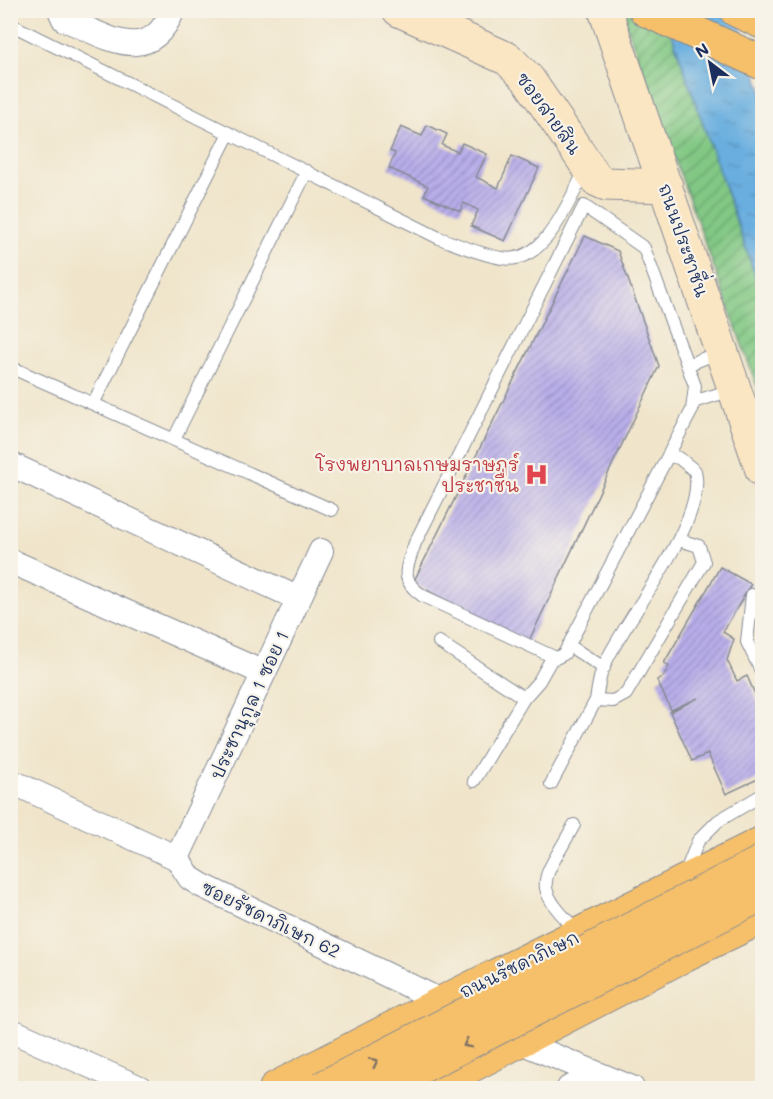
<svg xmlns="http://www.w3.org/2000/svg" width="773" height="1099" font-family="Mali,'Playpen Sans Thai',sans-serif">
<defs>
<pattern id="garden-furrows" width="10" height="10" patternUnits="userSpaceOnUse" patternTransform="scale(1.5)"><rect width="10" height="10" fill="#82c884"/><path d="M-1 1l2-2M0 10L10 0M9 11l2-2" fill="none" stroke="#6aa36f"/></pattern>
<pattern id="water-ripples" width="26" height="14" patternUnits="userSpaceOnUse" patternTransform="scale(1.5)"><rect width="26" height="14" fill="#69aedf"/><path d="M2 4q2-2 4 0t4 0M15 11q2-2 4 0t4 0" fill="none" stroke="#568eb8"/></pattern>
<pattern id="building-hatch" width="6" height="6" patternUnits="userSpaceOnUse" patternTransform="scale(1.5)"><rect width="6" height="6" fill="#b9aeea"/><path d="M-1 1l2-2M0 6l6-6M5 7l2-2" fill="none" stroke="#968ec1"/></pattern>
</defs>
<rect width="100%" height="100%" fill="#f7f3e8"/>
<filter id="ink" filterUnits="userSpaceOnUse"><feTurbulence type="fractalNoise" baseFrequency=".0167" numOctaves="2"/><feDisplacementMap in="SourceGraphic" scale="12" xChannelSelector="R" yChannelSelector="G"/><feConvolveMatrix kernelMatrix="1 2 1 2 8 2 1 2 1" color-interpolation-filters="sRGB"/></filter>
<filter id="wash" filterUnits="userSpaceOnUse"><feTurbulence type="fractalNoise" baseFrequency=".008" numOctaves="4" result="noise"/><feDisplacementMap in="SourceGraphic" scale="24" xChannelSelector="R" yChannelSelector="G"/><feGaussianBlur stdDeviation="1.35" result="paint"/><feColorMatrix in="noise" values="0 0 0 0 0 0 0 0 0 0 0 0 0 0 0 0 0 1.4 0 .05"/><feComposite in="paint" operator="in"/></filter>
<g filter="url(#wash)">
<rect width="100%" height="100%" fill="#f0e5cb"/>
<path fill="url(#garden-furrows)" stroke="#4e7c71" stroke-width="1.5" d="M621,11H664L762,295V400Z"/>
<path fill="url(#water-ripples)" stroke="#426e9e" stroke-width="1.5" d="M664,11H735L762,90V295Z"/>
<g id="blocks">
<path fill="url(#building-hatch)" d="M427,125L447,134L442,145L458,152L462,143L487,154L476,177L498,188L512,156L539,168L505,241L471,226L478,210L464,203L460,211L424,195L428,186L389,168L395,153L390,151L401,127L422,136Z
M585,236L618,251L659,366L528,643L413,583Z
M720,567L751,584L723,632L734,639L727,660L737,681L747,676L762,710V777L726,794L708,754L692,761L670,712L698,698L671,710L657,680L663,677L669,666L664,663Z"/>
</g>
</g>
<g filter="url(#ink)">
<use href="#blocks" fill-opacity="0" stroke="#868a94" stroke-width="1.5"/>
<g fill="none" stroke-linecap="round" stroke-linejoin="round">
<defs>
<path id="lane" d="M10,24L439,238C459,245 481,255 502,258C545,266 569,200 586,169
M584,206L644,248L695,386L692,410L564,654L556,658L423,596C398,579 407,568 415,543Z
M687,365L720,352
M10,367L332,510
M693,402L732,390
M93,404L229,133
M174,439L307,171
M669,456L679,458L695,471C708,521 623,620 603,668C599,678 598,689 596,700L613,701L626,694L704,562L699,546L679,540
M752,595L747,642L762,673
M439,642L524,698
M568,645L604,668
M474,781L524,698L539,681L552,658
M551,784L596,700
M574,825C542,884 529,882 579,933
M685,874L698,841L718,821L762,795"/>
<path id="street" d="M60,10L64,19C107,36 148,68 173,10
M10,464L299,599
M10,561L264,673
M10,781L177,858L190,878L201,885L443,1002
M177,858L321,551
M10,1030L140,1088
M518,1041L632,1088
M569,1088L600,1075"/>
<path id="secondary" d="M399,10L508,59L528,79L597,180L606,184L666,186
M605,10L762,470"/>
<path id="primary" d="M276,1088L443,1002L762,843
M428,1088L690,952L762,917"/>
<path id="highway" d="M646,10L762,63
M736,10L762,22"/>
</defs>
<use href="#lane" stroke="#868a94" stroke-width="14"/>
<use href="#street" stroke="#868a94" stroke-width="26"/>
<use href="#secondary" stroke="#868a94" stroke-width="35"/>
<use href="#primary" stroke="#868a94" stroke-width="35"/>
<use href="#highway" stroke="#868a94" stroke-width="35"/>
<use href="#lane" stroke="#fff" stroke-width="12"/>
<use href="#street" stroke="#fff" stroke-width="24"/>
<use href="#secondary" stroke="#fbe6c4" stroke-width="33"/>
<use href="#primary" stroke="#f6c06b" stroke-width="33"/>
<use href="#highway" stroke="#f6c06b" stroke-width="33"/>
<defs>
<path id="primary-bridge" d="M322,1088L762,862
M379,1088L762,894"/>
</defs>
<use href="#primary-bridge" stroke="#868a94" stroke-width="35" stroke-linecap="butt"/>
<use href="#primary-bridge" stroke="#f6c06b" stroke-width="33"/>
</g>
<defs><path id="oneway-chevron" d="M-2-3.5L2.5 0L-2 3.5" fill="none" stroke-width="1.6" stroke-linecap="round" stroke-linejoin="round" transform="scale(1.5)"/></defs>
<g stroke="#7e7064">
<use href="#oneway-chevron" transform="translate(467 1044) rotate(153)"/>
<use href="#oneway-chevron" transform="translate(374 1062) rotate(-27)"/>
</g>
</g>
<defs>
<symbol id="hospital-bare" viewBox="-9 -9 18 18"><path d="M-5-5h3v3.5h4V-5h3V5h-3V1.5h-4V5h-3Z" fill="#e0444e" stroke="#f7f3e8" stroke-width="2.5" paint-order="stroke"/></symbol>
</defs>
<g fill-rule="evenodd">
<use href="#hospital-bare" x="520" y="458" width="33" height="33"/>
</g>
<g text-anchor="middle" dominant-baseline="central" stroke-width="4.5" stroke-linejoin="round" paint-order="stroke">
<g font-size="18" fill="#1b2f5e" stroke="#f7f3e8">
<text transform="translate(549 113) rotate(54)">ซอยสายสิน</text>
<text transform="translate(684 240) rotate(71)">ถนนประชาชื่น</text>
<text transform="translate(249 705) rotate(-65)">ประชานุกูล 1 ซอย 1</text>
<text transform="translate(271 919) rotate(26)">ซอยรัชดาภิเษก 62</text>
<text transform="translate(519 964) rotate(-26)">ถนนรัชดาภิเษก</text>
</g>
<g font-size="18" fill="#be3a42" stroke="#f7f3e8" text-anchor="end">
<text x="519" y="464">โรงพยาบาลเกษมราษฎร์<tspan x="519" dy="21">ประชาชื่น</tspan></text>
</g>
</g>
<rect width="773" height="1099" fill="none" stroke="#f7f3e8" stroke-width="36"/>
<g transform="translate(710 63) rotate(328)" stroke="#f7f3e8" stroke-width="4.5" paint-order="stroke">
<path d="M0-4.5L10 22L0 15L-10 22Z" fill="#1b2f5e"/>
<text y="-9" font-size="16" font-weight="bold" text-anchor="middle" fill="#1b2f5e">N</text>
</g>
</svg>
